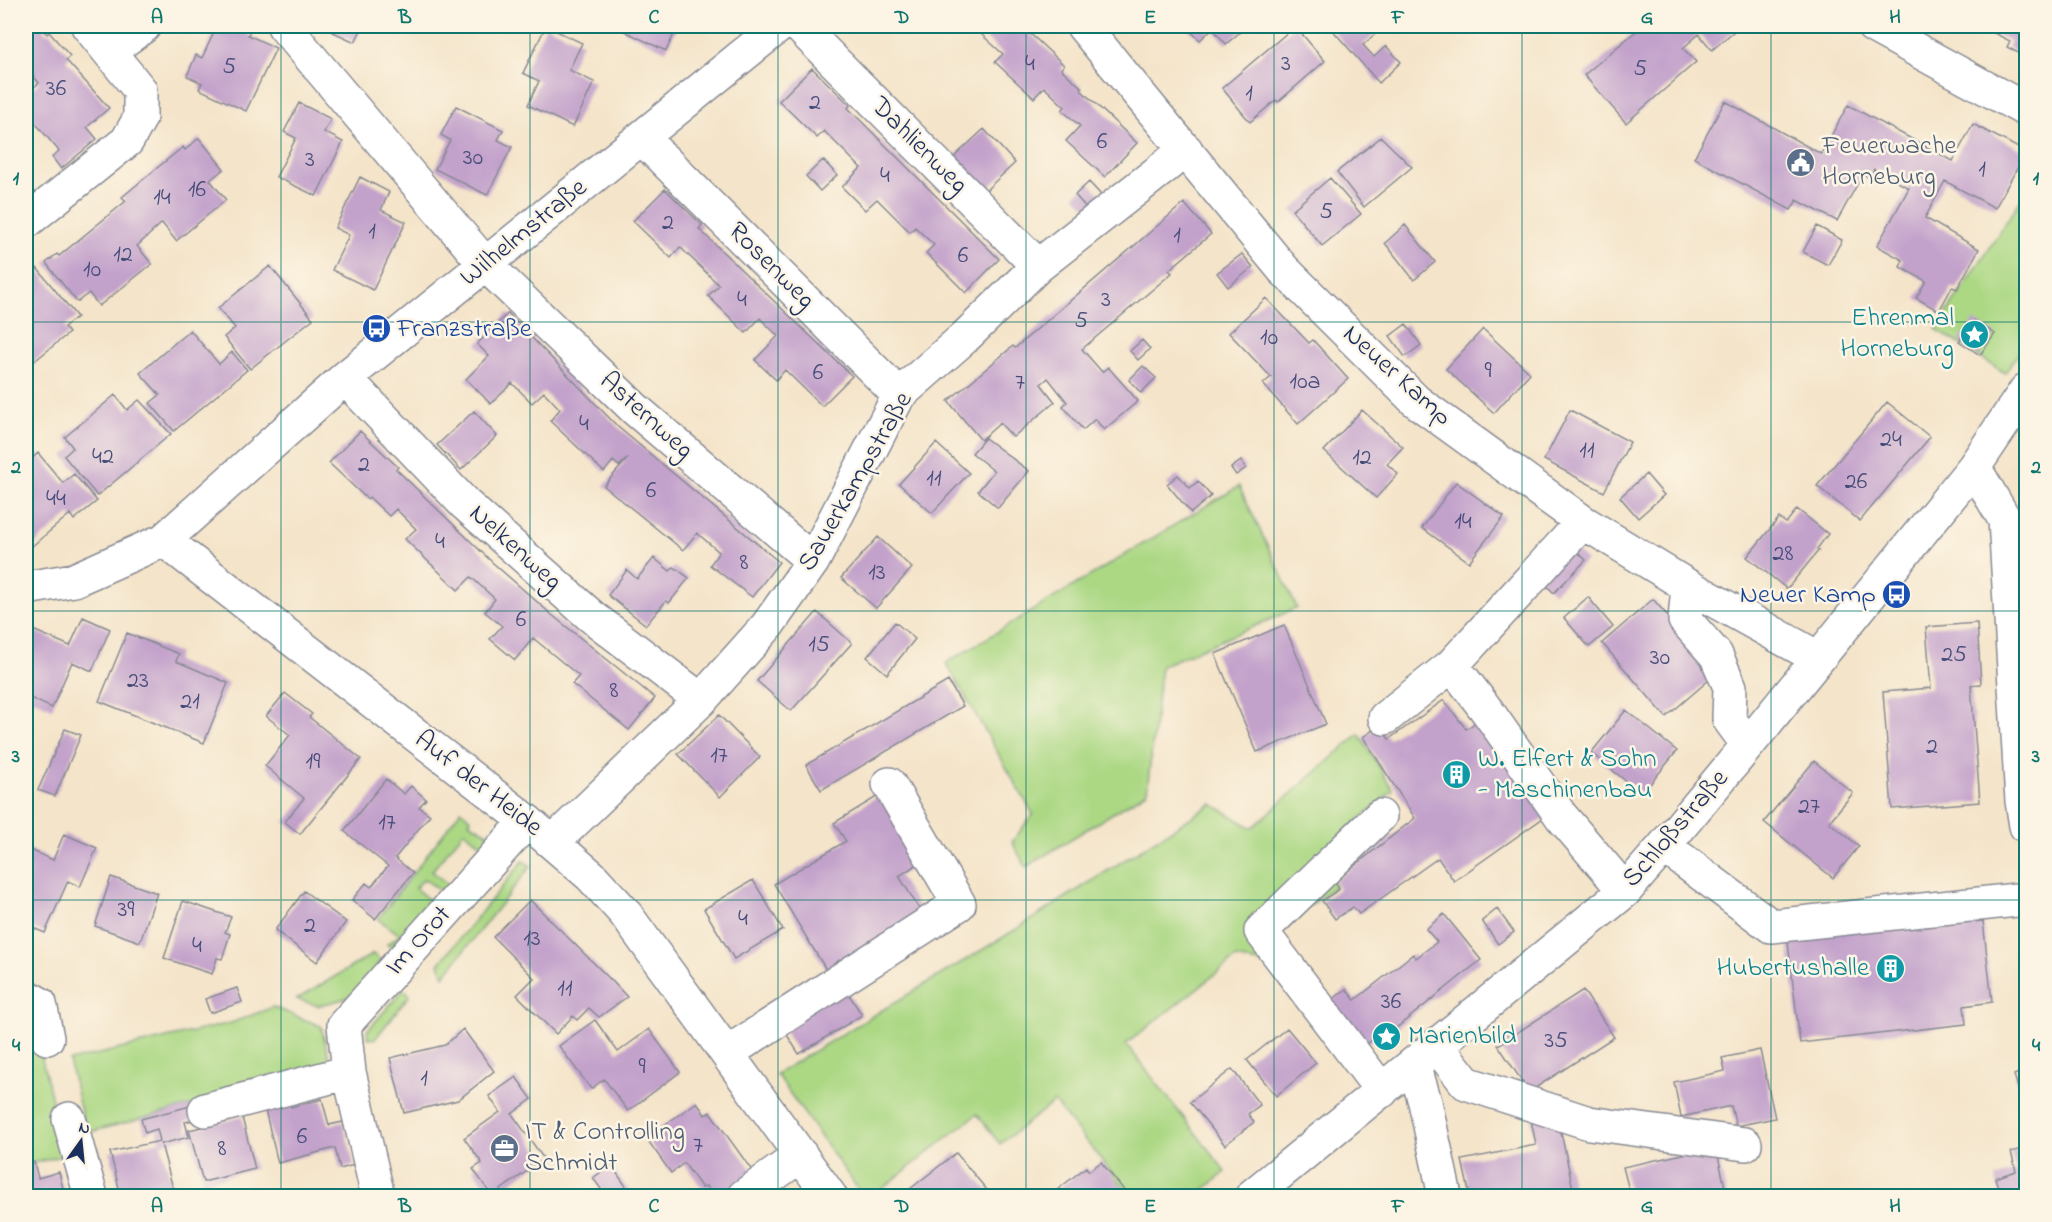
<svg xmlns="http://www.w3.org/2000/svg" width="2052" height="1222" font-family="'Indie Flower',sans-serif">
<rect width="100%" height="100%" fill="#fcf5e5"/>
<filter id="ink" filterUnits="userSpaceOnUse"><feTurbulence type="fractalNoise" baseFrequency=".0167" numOctaves="2"/><feDisplacementMap in="SourceGraphic" scale="12" xChannelSelector="R" yChannelSelector="G"/><feConvolveMatrix kernelMatrix="1 2 1 2 8 2 1 2 1" color-interpolation-filters="sRGB"/></filter>
<filter id="wash" filterUnits="userSpaceOnUse"><feTurbulence type="fractalNoise" baseFrequency=".008" numOctaves="4" result="noise"/><feDisplacementMap in="SourceGraphic" scale="24" xChannelSelector="R" yChannelSelector="G"/><feGaussianBlur stdDeviation="1.35" result="paint"/><feColorMatrix in="noise" values="0 0 0 0 0 0 0 0 0 0 0 0 0 0 0 0 0 1.4 0 .05"/><feComposite in="paint" operator="in"/></filter>
<g filter="url(#wash)">
<rect width="100%" height="100%" fill="#f4e4c9"/>
<path fill="#acd884" stroke="#648471" stroke-width="1.5" d="M2026,192V343L2005,373L1936,329Z
M1239,486L1297,608L1161,666L1147,792L1026,867L1012,842L1033,814L946,663Z
M1359,734L1393,790L1317,857L1335,886L1275,934L1267,965L1236,958L1126,1044L1226,1172L1196,1196H1131L1054,1102L1000,1144L977,1114L873,1196H863L776,1074L1015,930L1212,804L1252,828Z
M461,810L471,819L469,822L486,832L491,839L484,846L482,845L464,831L432,871L452,888L446,895L424,879L415,888L435,905L397,952L387,944L400,935L378,919Z
M523,861L531,866L444,976L439,964Z
M373,954L386,964L354,996L318,1006L297,999Z
M403,990L408,992L409,996L375,1039L368,1038L367,1031Z
M273,1007L321,1026L332,1069L86,1133L69,1061L231,1023Z
M26,1009L38,1042L65,1155L26,1165Z"/>
<g id="blocks">
<path fill="#c2a1cb" d="M26,26H40L47,34L49,32L70,56L66,60L109,108L87,127L97,139L61,169L52,157L59,151L26,112V94L39,83L26,67Z
M217,26H252L248,35L276,48L246,111L199,89L202,83L187,76L196,55L202,58Z
M320,26H363L355,42Z
M546,26L582,43L569,70L594,82L573,127L528,105L539,81L523,73Z
M627,26H678L666,51L624,31Z
M984,26H1022L1064,65L1061,69L1082,88L1081,90L1137,143L1105,177L1066,141L1080,126L1062,110L1065,107L1044,87L1034,98L995,62L1003,54L981,34L986,28Z
M1185,26H1215L1200,40Z
M1216,26H1247L1226,44L1213,29Z
M1295,26L1325,61L1278,102L1276,100L1250,122L1222,88Z
M1329,26H1384L1363,45L1374,57L1386,46L1401,62L1379,83Z
M1642,26H1740L1712,50L1699,34L1683,48L1696,62L1626,123L1584,75Z
M1980,26H2026V51L2025,50L2022,55L2007,47L2010,41Z
M812,68L850,105L848,108L999,259L966,293L926,253L934,245L915,227L910,232L877,199L865,210L842,187L861,168L824,131L817,138L779,101Z
M1725,101L1821,154L1848,105L1953,161L1973,124L2026,152L1995,208L1945,181L1925,218L1979,249L1957,289L1952,287L1939,311L1916,298L1926,281L1900,267L1903,260L1877,246L1909,188L1874,169L1870,178L1863,174L1837,221L1797,200L1791,210L1694,158Z
M299,103L331,119L324,132L343,142L316,196L276,177L296,138L284,132Z
M456,106L503,130L498,140L512,147L487,195L435,169L450,140L441,135Z
M984,129L1015,163L986,190L954,157Z
M1381,137L1412,167L1364,207L1337,172Z
M199,138L224,169L210,180L226,200L176,241L162,223L137,246L152,264L99,306L89,293L77,302L46,263L57,254L59,256L126,201L122,197L157,168L183,147L185,150Z
M823,160L837,175L820,191L806,176Z
M360,177L389,192L381,210L406,222L373,290L332,270L349,235L335,228Z
M1330,178L1361,214L1322,246L1292,210Z
M1089,182L1102,196L1088,210L1075,195Z
M665,189L702,225L699,229L852,376L822,406L785,370L776,380L755,360L778,336L760,318L746,333L708,296L719,285L680,247L671,258L633,221Z
M1184,203L1211,234L1169,270L1172,273L1082,349L1102,372L1108,367L1138,401L1104,430L1095,419L1083,430L1063,406L1067,402L1048,378L1041,384L1055,402L1013,437L1000,423L981,440L948,401L1013,346L1015,348Z
M1405,225L1435,262L1414,280L1385,243Z
M1817,226L1842,240L1828,265L1803,252Z
M1242,254L1253,267L1228,287L1217,273Z
M270,266L313,319L250,369L224,337L235,328L218,308Z
M37,268L77,317L64,327L69,333L26,368V283L28,282L26,278Z
M1266,298L1309,343L1313,340L1348,379L1298,424L1263,384L1271,377L1229,333Z
M508,313L618,427L779,562L752,597L710,565L719,552L697,533L683,550L604,486L628,458L619,466L613,461L604,472L550,421L560,409L544,392L532,403L512,383L491,404L466,379L489,356L477,344Z
M1974,320L1995,334L1980,355L1959,341Z
M1406,324L1421,345L1405,357L1390,336Z
M1483,329L1530,373L1494,413L1446,369Z
M190,330L219,364L232,352L247,370L174,431L150,403L160,395L140,373Z
M1142,340L1150,349L1138,360L1130,351Z
M1143,366L1156,378L1141,393L1129,380Z
M115,395L127,410L139,400L171,434L97,496L64,456L73,448L65,437Z
M1887,402L1930,437L1860,521L1817,486Z
M1362,410L1403,447L1387,464L1398,474L1376,498L1324,451Z
M1570,410L1630,442L1604,492L1544,460Z
M474,411L497,436L461,470L437,445Z
M360,431L398,467L396,469L493,563L552,615L655,698L629,730L572,684L579,676L533,638L515,660L490,639L502,626L485,612L495,599L471,577L458,590L405,539L416,529L396,509L389,516L369,497L367,499L329,463Z
M985,438L1029,471L998,508L978,491L994,471L972,453Z
M936,443L969,473L932,513L899,484Z
M38,453L63,483L74,474L97,501L74,520L70,514L31,547L26,540V464Z
M1241,461L1246,468L1236,475L1231,468Z
M1646,474L1664,495L1638,518L1620,497Z
M1178,475L1190,488L1198,481L1211,496L1191,513L1167,484Z
M1456,482L1504,517L1469,562L1422,528Z
M1797,509L1828,534L1817,549L1819,550L1787,589L1747,557L1779,518L1786,523Z
M878,537L912,568L876,608L841,578Z
M1570,545L1586,560L1554,593L1539,578Z
M654,558L670,571L674,567L689,578L669,603L666,601L646,625L608,595L627,570L637,579Z
M1588,597L1613,627L1589,647L1564,618Z
M1653,599L1717,673L1666,717L1602,643Z
M817,612L852,643L791,711L757,681Z
M83,617L110,629L92,671L72,662L52,708L26,696V627L70,646Z
M895,622L915,639L887,674L867,657Z
M1977,623L1981,684L1971,685L1980,802L1892,809L1883,692L1931,688L1926,627Z
M1284,625L1326,724L1257,752L1215,654Z
M127,633L179,654L176,661L228,683L204,743L99,701Z
M948,681L963,706L821,790L806,765Z
M285,693L312,714L309,717L361,759L300,834L285,822L304,798L265,766L290,735L266,716Z
M1444,700L1466,729L1485,716L1553,811L1454,881L1438,858L1359,914L1353,907L1335,919L1322,901L1339,889L1335,881L1415,818L1363,737L1379,726L1389,739Z
M1626,710L1677,751L1642,794L1591,753Z
M719,715L760,757L720,797L678,754Z
M65,729L81,735L55,796L38,790Z
M1814,761L1853,793L1829,822L1859,846L1833,878L1764,822Z
M386,779L404,794L411,786L426,799L419,807L430,815L395,858L413,873L375,919L352,900L366,883L371,887L388,866L344,831Z
M883,793L924,860L899,876L926,920L831,978L774,884L846,841L834,823Z
M64,834L97,848L80,887L68,881L45,933L26,925V848L53,860Z
M111,877L157,893L140,942L95,926Z
M753,880L783,930L734,959L704,909Z
M304,891L346,922L317,962L275,930Z
M530,900L614,983L627,997L599,1017L589,1008L577,1020L573,1016L556,1034L517,995L534,978L493,937Z
M183,901L231,917L225,932L230,934L222,959L217,958L212,974L164,958Z
M1497,909L1514,932L1498,944L1482,921Z
M1982,912L1992,1002L1964,1006L1966,1024L1800,1043L1787,934Z
M1444,914L1481,960L1385,1037L1381,1033L1363,1047L1327,1004L1346,989L1355,1000L1413,954L1416,958L1437,942L1426,929Z
M237,988L242,1002L210,1013L205,999Z
M845,988L862,1015L799,1054L782,1027Z
M1583,990L1614,1037L1529,1092L1498,1045Z
M595,1020L618,1052L649,1029L680,1072L628,1111L604,1079L591,1089L559,1046Z
M1287,1028L1316,1063L1276,1096L1247,1060Z
M463,1029L494,1071L458,1100L404,1113L390,1058L445,1045Z
M1760,1050L1775,1118L1736,1126L1731,1106L1681,1117L1674,1082L1725,1071L1722,1058Z
M1232,1069L1260,1105L1248,1114L1254,1122L1225,1145L1190,1102Z
M2026,1070V1105L2024,1106L2014,1075Z
M516,1077L532,1099L512,1114L544,1159L492,1196L473,1169L482,1163L464,1138L500,1112L489,1096Z
M322,1099L329,1125L343,1122L354,1165L340,1169L335,1148L278,1163L265,1110L291,1104V1107Z
M697,1102L705,1115L710,1112L756,1176L727,1196H714L706,1186L702,1188L684,1163L671,1173L646,1138Z
M198,1104L201,1118L185,1122L189,1137L161,1144L174,1192L157,1196H121L110,1152L160,1141L157,1129L145,1133L141,1119Z
M1557,1114L1574,1193L1557,1196H1470L1462,1160L1536,1145L1531,1120Z
M242,1117L255,1169L203,1182L189,1130Z
M1716,1147L1727,1196H1601L1629,1190L1623,1167Z
M2026,1148V1196H2001L1995,1178L2016,1171L2011,1152Z
M956,1153L992,1196H901Z
M34,1162L38,1178L59,1172L65,1196H26V1164Z
M1101,1162L1128,1195L1126,1196H1063L1057,1190L1086,1167L1089,1171Z
M611,1165L633,1196H606L593,1178Z"/>
</g>
</g>
<g filter="url(#ink)">
<use href="#blocks" fill-opacity="0" stroke="#888a94" stroke-width="1.5"/>
<g fill="none" stroke-linecap="round" stroke-linejoin="round">
<defs>
<path id="minor" d="M284,26L485,264L635,409L813,561
M799,26L1038,266
M1083,26L1283,269L1416,401L1583,522L1688,586L1818,658
M1873,26L2026,110
M109,51L144,26
M642,138L899,395
M26,222L127,141L140,118V90L88,26
M345,378L465,504L591,616L701,700
M1974,467L2005,520L2022,801L2026,826
M164,540L527,821L591,876L624,912L830,1196
M1688,586L1685,620L1716,655L1730,687L1729,719L1748,745
M26,588L74,580L164,540L345,378L779,26
M1452,665L1488,712L1561,816L1625,891
M1385,718L1452,665L1583,522
M1380,816L1261,931L1382,1091
M553,842L701,700L767,626L813,561L899,395L965,337L1038,266L1186,150
M1664,846L1771,926L2026,899
M26,996L40,1004L47,1038
M1437,1046L1466,1083L1589,1123L1745,1144
M727,1053L959,904L889,784
M1414,1065L1425,1102L1445,1196
M205,1110L349,1072
M69,1119L91,1196
M378,1196L349,1072L344,1025L527,821
M744,1196L801,1155
M1252,1196L1625,891L1664,846L1748,745L1974,467L2026,390"/>
</defs>
<use href="#minor" stroke="#888a94" stroke-width="36"/>
<use href="#minor" stroke="#fff" stroke-width="33"/>
</g>
</g>
<path fill="none" stroke="#0f766e" stroke-width="1.5" stroke-opacity="0.55" d="M281,26V1196M530,26V1196M778,26V1196M1026,26V1196M1274,26V1196M1522,26V1196M1771,26V1196M26,322H2026M26,611H2026M26,900H2026"/>
<defs>
<symbol id="civic-disc" viewBox="-11 -11 22 22"><circle r="9.5" fill="#5c6f8a" stroke="#fcf5e5"/><path d="M-.6-6.5H3V-4.5H.6V-3L4-1V1h2V6H-6V1h2V-1L-.6-3ZM-1.2 2.5V6h2.4V2.5Z" fill="#fff"/></symbol>
<symbol id="bus-disc" viewBox="-11 -11 22 22"><circle r="9.5" fill="#1a4fb4" stroke="#fcf5e5"/><path d="M-5-6H5V4H4V6H2V4H-2V6H-4V4H-5ZM-3.5-4V0h7V-4ZM-3.5 1.2v1.5H-2V1.2ZM2 1.2v1.5H3.5V1.2Z" fill="#fff"/></symbol>
<symbol id="sight-disc" viewBox="-11 -11 22 22"><circle r="9.5" fill="#0f9aa8" stroke="#fcf5e5"/><path d="M0-6L1.8-2.2L6-1.7L2.9 1.2L3.7 5.4L0 3.3L-3.7 5.4L-2.9 1.2L-6-1.7L-1.8-2.2Z" fill="#fff"/></symbol>
<symbol id="building-disc" viewBox="-11 -11 22 22"><circle r="9.5" fill="#0f9aa8" stroke="#fcf5e5"/><path d="M-4-6H4V6H1V3H-1V6H-4ZM-2.5-4.3h1.7v1.8h-1.7ZM.8-4.3h1.7v1.8H.8ZM-2.5-1h1.7V.8h-1.7ZM.8-1h1.7V.8H.8Z" fill="#fff"/></symbol>
<symbol id="office-disc" viewBox="-11 -11 22 22"><circle r="9.5" fill="#5c6f8a" stroke="#fcf5e5"/><path d="M-6-3h4V-5.5h4V-3h4V5H-6ZM-1-4.5V-3h2v-1.5ZM-6 0V1H6V0Z" fill="#fff"/></symbol>
</defs>
<g fill-rule="evenodd">
<use href="#civic-disc" x="1784" y="146" width="33" height="33"/>
<use href="#bus-disc" x="360" y="312" width="33" height="33"/>
<use href="#sight-disc" x="1958" y="318" width="33" height="33"/>
<use href="#bus-disc" x="1880" y="578" width="33" height="33"/>
<use href="#building-disc" x="1440" y="758" width="33" height="33"/>
<use href="#building-disc" x="1874" y="952" width="33" height="33"/>
<use href="#sight-disc" x="1370" y="1020" width="33" height="33"/>
<use href="#office-disc" x="488" y="1132" width="33" height="33"/>
</g>
<g text-anchor="middle" dominant-baseline="central" stroke-width="5" stroke-linejoin="round" paint-order="stroke">
<g font-size="24" fill="#454c79">
<text x="1030" y="64">4</text>
<text x="1286" y="64">3</text>
<text x="229" y="67">5</text>
<text x="1640" y="69">5</text>
<text x="56" y="89">36</text>
<text x="1249" y="94">1</text>
<text x="815" y="103">2</text>
<text x="1102" y="142">6</text>
<text x="473" y="158">30</text>
<text x="310" y="160">3</text>
<text x="1982" y="170">1</text>
<text x="885" y="176">4</text>
<text x="197" y="190">16</text>
<text x="162" y="198">14</text>
<text x="1326" y="212">5</text>
<text x="668" y="223">2</text>
<text x="372" y="232">1</text>
<text x="1177" y="236">1</text>
<text x="123" y="255">12</text>
<text x="963" y="256">6</text>
<text x="92" y="270">10</text>
<text x="742" y="300">4</text>
<text x="1106" y="300">3</text>
<text x="1081" y="321">5</text>
<text x="1269" y="338">10</text>
<text x="1488" y="371">9</text>
<text x="818" y="373">6</text>
<text x="1305" y="382">10a</text>
<text x="1020" y="383">7</text>
<text x="584" y="424">4</text>
<text x="1891" y="440">24</text>
<text x="1587" y="451">11</text>
<text x="103" y="457">42</text>
<text x="1362" y="458">12</text>
<text x="364" y="465">2</text>
<text x="934" y="479">11</text>
<text x="1856" y="482">26</text>
<text x="651" y="491">6</text>
<text x="56" y="499">44</text>
<text x="1463" y="522">14</text>
<text x="440" y="542">4</text>
<text x="1783" y="554">28</text>
<text x="744" y="563">8</text>
<text x="877" y="573">13</text>
<text x="521" y="620">6</text>
<text x="819" y="645">15</text>
<text x="1954" y="655">25</text>
<text x="1660" y="658">30</text>
<text x="138" y="681">23</text>
<text x="614" y="691">8</text>
<text x="190" y="702">21</text>
<text x="1932" y="747">2</text>
<text x="719" y="756">17</text>
<text x="313" y="762">19</text>
<text x="1809" y="807">27</text>
<text x="387" y="823">17</text>
<text x="126" y="910">39</text>
<text x="743" y="919">4</text>
<text x="310" y="926">2</text>
<text x="532" y="939">13</text>
<text x="197" y="946">4</text>
<text x="565" y="989">11</text>
<text x="1391" y="1002">36</text>
<text x="1556" y="1041">35</text>
<text x="642" y="1067">9</text>
<text x="424" y="1079">1</text>
<text x="302" y="1137">6</text>
<text x="698" y="1146">7</text>
<text x="222" y="1149">8</text>
</g>
<g font-size="27" fill="#1b2f5e" stroke="#fcf5e5">
<text transform="translate(919 146) rotate(45)">Dahlienweg</text>
<text transform="translate(524 233) rotate(-39)">Wilhelmstraße</text>
<text transform="translate(771 266) rotate(45)">Rosenweg</text>
<text transform="translate(1397 376) rotate(42)">Neuer Kamp</text>
<text transform="translate(646 416) rotate(42)">Asternweg</text>
<text transform="translate(856 482) rotate(-60)">Sauerkampstraße</text>
<text transform="translate(515 548) rotate(42)">Nelkenweg</text>
<text transform="translate(478 784) rotate(38)">Auf der Heide</text>
<text transform="translate(1676 829) rotate(-49)">Schloßstraße</text>
<text transform="translate(419 941) rotate(-48)">Im Orot</text>
</g>
<g font-size="27" fill="#4e5e75" stroke="#fcf5e5" text-anchor="start">
<text x="1822" y="146">Feuerwache<tspan x="1822" dy="31">Horneburg</tspan></text>
<text x="525" y="1132">IT &amp; Controlling<tspan x="525" dy="31">Schmidt</tspan></text>
</g>
<g font-size="27" fill="#0d838f" stroke="#fcf5e5" text-anchor="end">
<text x="1954" y="318">Ehrenmal<tspan x="1954" dy="31">Horneburg</tspan></text>
<text x="1478" y="759" text-anchor="start">W. Elfert &amp; Sohn<tspan x="1478" dy="31">- Maschinenbau</tspan></text>
<text x="1869" y="968">Hubertushalle</text>
<text x="1408" y="1036" text-anchor="start">Marienbild</text>
</g>
<g font-size="27" fill="#164399" stroke="#fcf5e5" text-anchor="start">
<text x="397" y="329">Franzstraße</text>
<text x="1876" y="595" text-anchor="end">Neuer Kamp</text>
</g>
</g>
<rect width="2052" height="1222" fill="none" stroke="#fcf5e5" stroke-width="66"/>
<g transform="translate(81 1141) rotate(15)" stroke="#fcf5e5" stroke-width="4.5" paint-order="stroke">
<path d="M0-4.5L10 22L0 15L-10 22Z" fill="#1b2f5e"/>
<text y="-9" font-size="16" font-weight="bold" text-anchor="middle" fill="#1b2f5e">N</text>
</g>
<rect x="33" y="33" width="1986" height="1156" fill="none" stroke="#0f766e" stroke-width="2"/>
<g font-size="20" text-anchor="middle" font-weight="bold" fill="#0f766e">
<text x="157" y="23">A</text>
<text x="405" y="23">B</text>
<text x="654" y="23">C</text>
<text x="902" y="23">D</text>
<text x="1150" y="23">E</text>
<text x="1398" y="23">F</text>
<text x="1647" y="23">G</text>
<text x="1895" y="23">H</text>
<text x="16" y="184">1</text>
<text x="2036" y="184">1</text>
<text x="16" y="473">2</text>
<text x="2036" y="473">2</text>
<text x="16" y="762">3</text>
<text x="2036" y="762">3</text>
<text x="16" y="1051">4</text>
<text x="2036" y="1051">4</text>
<text x="157" y="1212">A</text>
<text x="405" y="1212">B</text>
<text x="654" y="1212">C</text>
<text x="902" y="1212">D</text>
<text x="1150" y="1212">E</text>
<text x="1398" y="1212">F</text>
<text x="1647" y="1212">G</text>
<text x="1895" y="1212">H</text>
</g>
</svg>
